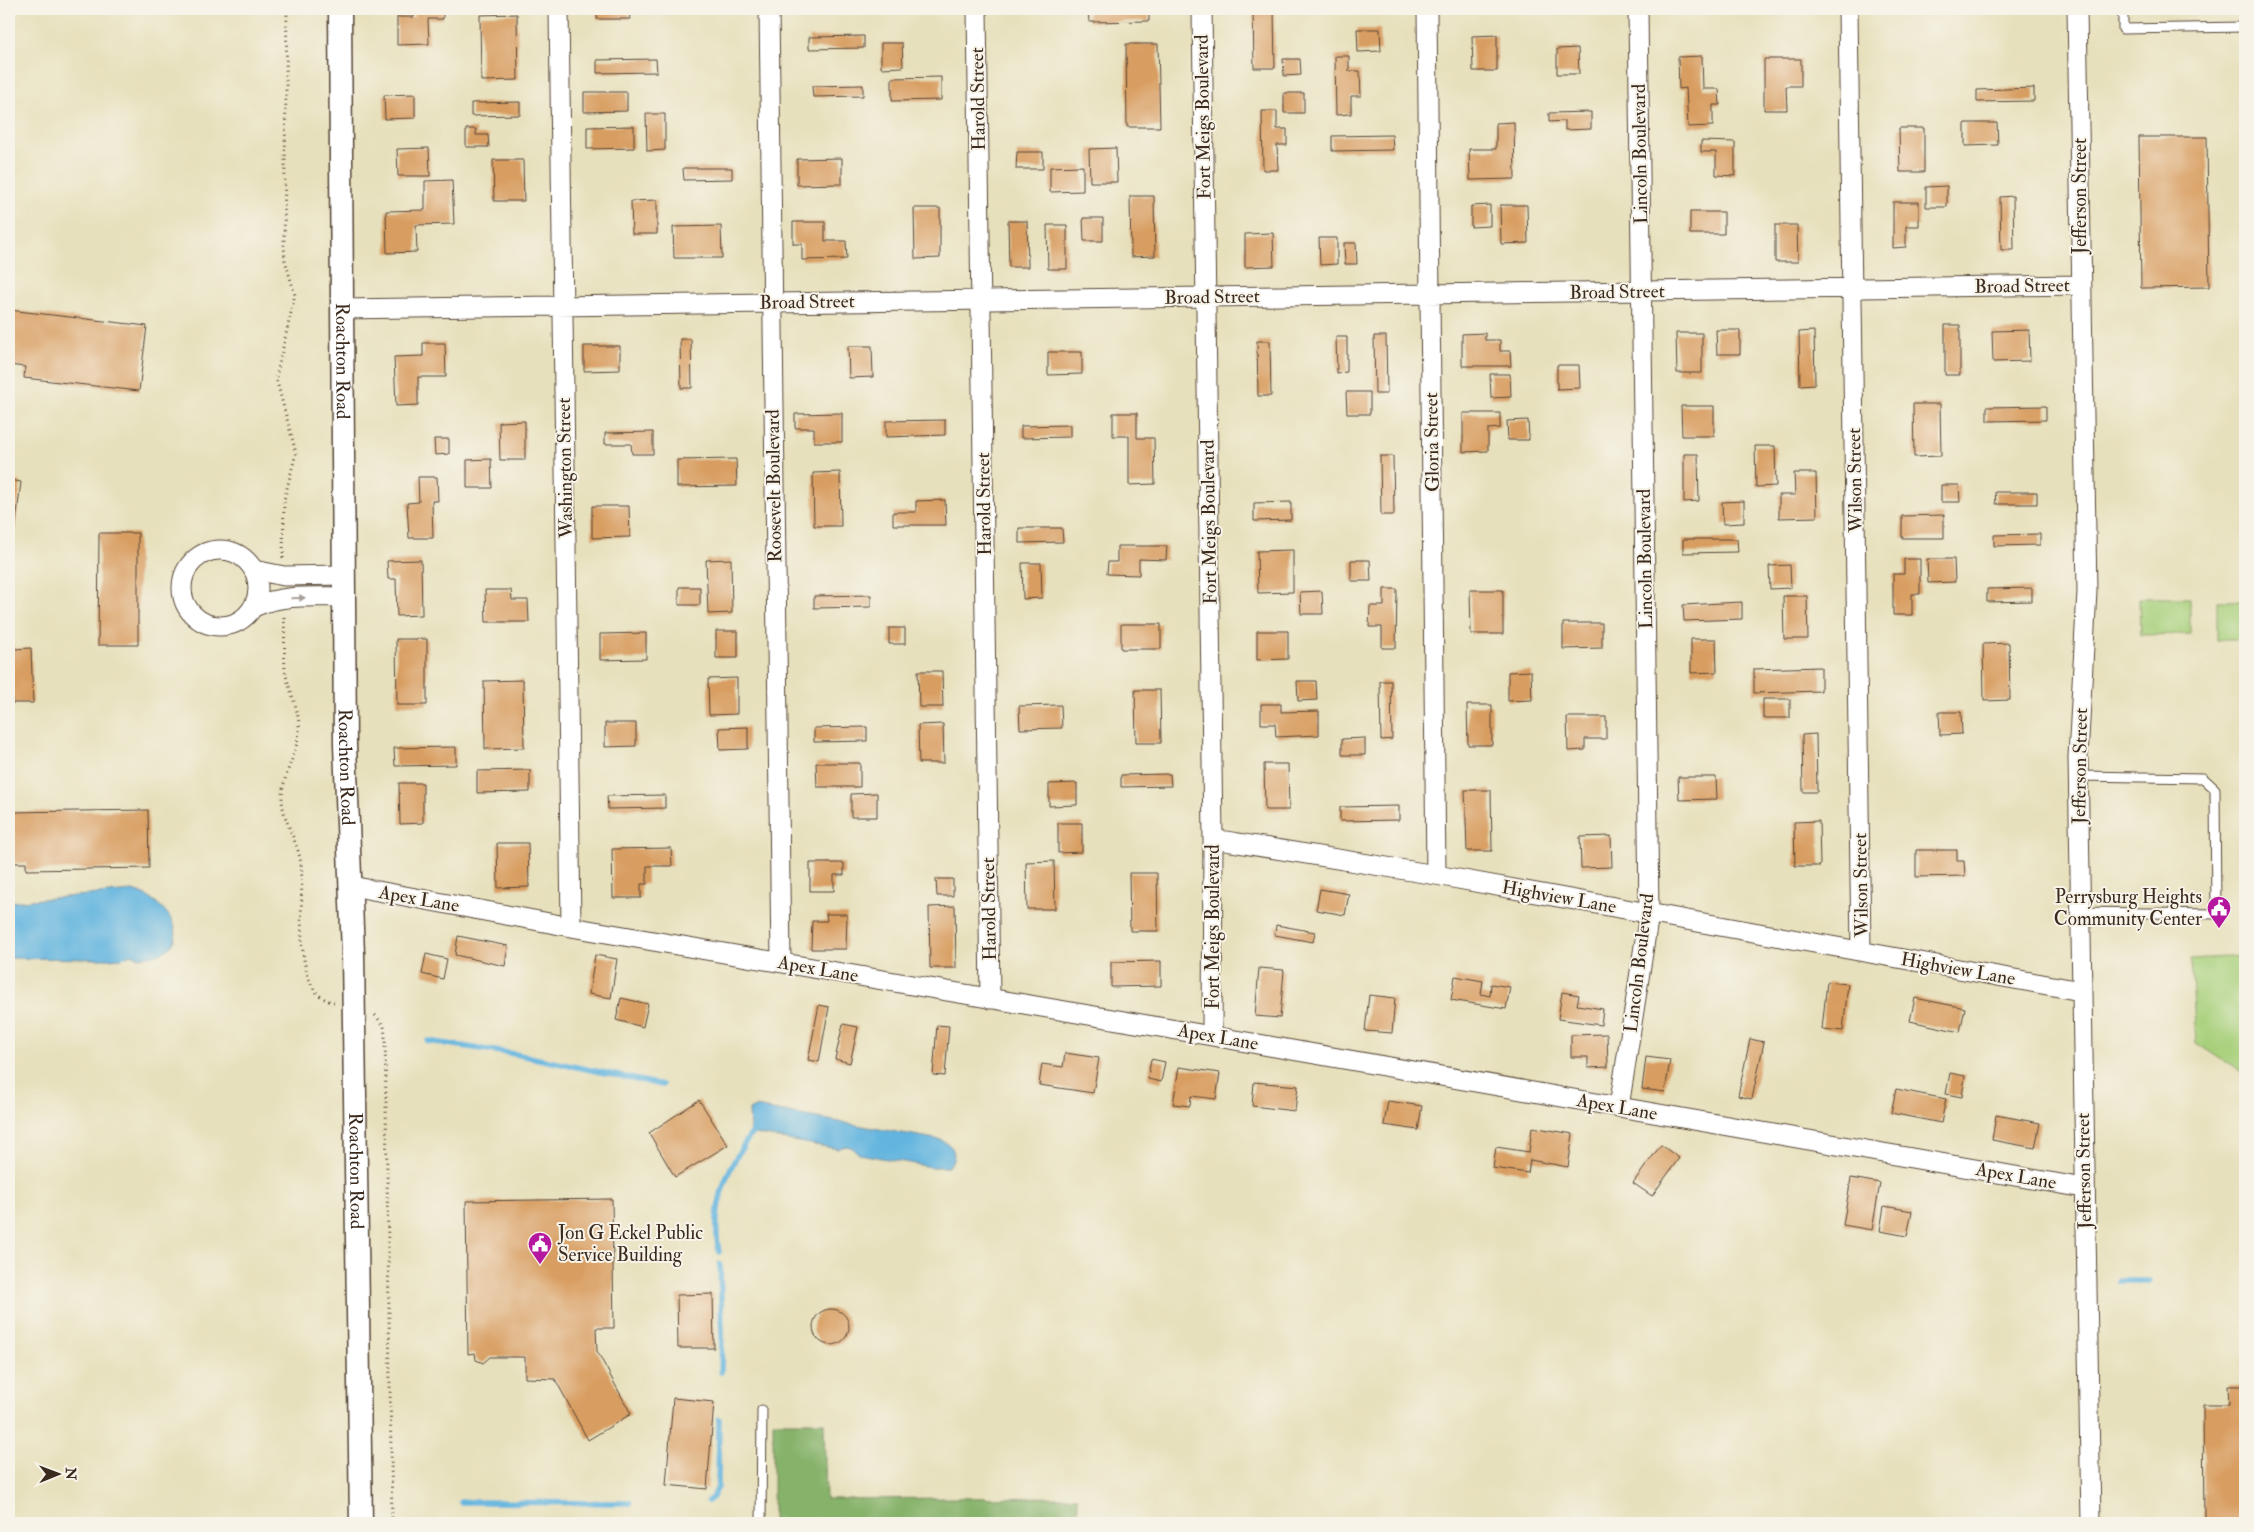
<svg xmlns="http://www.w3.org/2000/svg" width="2254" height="1532" font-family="'IM FELL Double Pica',serif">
<rect width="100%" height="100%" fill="#f7f3e8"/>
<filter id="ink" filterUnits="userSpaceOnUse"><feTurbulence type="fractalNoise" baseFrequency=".02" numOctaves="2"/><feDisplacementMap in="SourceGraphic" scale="10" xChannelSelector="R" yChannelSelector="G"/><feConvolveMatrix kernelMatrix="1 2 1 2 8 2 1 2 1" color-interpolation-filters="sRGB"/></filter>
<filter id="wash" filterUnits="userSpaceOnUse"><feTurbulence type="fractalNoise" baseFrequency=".0096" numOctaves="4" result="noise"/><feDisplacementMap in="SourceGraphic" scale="20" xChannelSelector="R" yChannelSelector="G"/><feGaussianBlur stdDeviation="1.12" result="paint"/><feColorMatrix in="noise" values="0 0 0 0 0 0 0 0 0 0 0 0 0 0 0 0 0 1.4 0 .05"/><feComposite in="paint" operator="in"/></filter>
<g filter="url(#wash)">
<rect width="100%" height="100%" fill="#e7e0bc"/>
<path fill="#a8d07b" stroke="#727d4c" d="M2139,598H2190V634L2140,635Z
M2217,601H2245V640H2217Z
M2245,956V1075L2196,1043L2191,959Z"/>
<path fill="#86b26b" stroke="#606e44" d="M773,1422H824L826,1499L1078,1497V1523H773Z"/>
<path fill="#64b5df" stroke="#50707e" d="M132,891C163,896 200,944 154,955C145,957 139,958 131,954L122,958L106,959L9,958V902Z
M755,1107L941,1140C955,1146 958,1156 948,1167H932L859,1154C851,1146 848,1144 838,1149L754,1134L750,1130L749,1110Z"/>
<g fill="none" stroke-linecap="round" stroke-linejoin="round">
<path stroke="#64b5df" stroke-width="5.5" d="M428,1041L515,1054L662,1085
M719,1252C710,1207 726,1168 752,1133
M720,1264L722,1333L721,1372
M2119,1281H2149
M708,1501L713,1497L718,1487L719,1419
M461,1502L630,1503"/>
</g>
<g id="blocks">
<path fill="#d89d60" d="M414,9H443V19H428L429,44L397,45V17H414Z
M597,9H629L630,19H597Z
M1088,9H1149V21L1089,22Z
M1253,10H1274L1275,68H1254Z
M517,14L518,80L481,81L480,15Z
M1357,29H1380L1381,51L1358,52Z
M1497,35V71H1473L1472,36Z
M864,36V48L809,49V37Z
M881,43H902L903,67L881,68Z
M1126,44H1158L1160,127H1127Z
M1578,48L1579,74H1557V49Z
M1335,56H1349V71H1360L1361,96H1351V114L1336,115Z
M1702,56L1703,89H1719L1720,105H1713V126L1688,127L1686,88L1679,89L1678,57Z
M656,59L657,72L597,73V60Z
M1283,59H1300L1301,75L1284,76Z
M1764,59H1801V86H1786L1787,110H1764Z
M941,77V100L892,101V78Z
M863,85V96L813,97L812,86Z
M2034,88V101L1977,102V90Z
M584,92H627V111L584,112Z
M1284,93H1304V113H1284Z
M415,94V118L385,119L384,95Z
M520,102V115L471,116V103Z
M1262,111H1277V129H1287V145H1277L1278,170H1263Z
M1591,112V129L1565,130V121L1549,122V113Z
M646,114H665V150L647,151Z
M1514,122L1515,179L1470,180L1469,149H1496V123Z
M1965,123H1997L1998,145L1965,146Z
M634,126V148L587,149V127Z
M1899,128H1924V172H1900Z
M466,129H476V135H488L489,147H466Z
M1392,135L1393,150L1332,151V136Z
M2139,137H2207L2209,287L2141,288Z
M1701,141L1735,142V176L1716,175V152H1701Z
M429,148L430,176H398L397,149Z
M1116,148L1117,182H1090L1089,149Z
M1017,152H1043V169H1016Z
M842,158V184L797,185V159Z
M493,160H523L524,201H494Z
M1083,166V191L1050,192V167Z
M683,168H732V179L684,180Z
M452,180L454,224L416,225L417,252L387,253L386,211L425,210V181Z
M1947,186V207H1926V187Z
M1130,196H1154L1155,256L1131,257Z
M2013,196L2014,250H2001L2000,197Z
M657,200V234H632L631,201Z
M1893,202H1919V226H1906V247L1893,248Z
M1490,205V226L1471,227V206Z
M1500,205H1527L1528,243L1501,244Z
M914,208H940V258L915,259Z
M1690,212H1724V234H1690Z
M1083,218H1103V241H1084Z
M1008,221H1027L1028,267H1009Z
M793,222H825V241H846L847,259L802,260V244H793Z
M1047,225H1067V269H1048Z
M1775,225H1797L1798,262H1775Z
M721,226L722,258H674L673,227Z
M1273,233L1274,266L1245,267V234Z
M1319,238H1337V264L1320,265Z
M1344,243H1356L1357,264H1345Z
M9,310L147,326L139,391L24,378L25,367L9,365Z
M1945,325H1960V375H1945Z
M1716,330H1740V354H1717Z
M2029,330L2030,361L1993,362L1992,331Z
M1814,331L1815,384L1800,385L1799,332Z
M1485,333V340H1500V351H1510L1511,366H1462V334Z
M1676,333H1702V373H1677Z
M1374,336H1386L1387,394H1375Z
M1336,337H1347V372L1337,373Z
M680,339H691L692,388H681Z
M1257,341H1270L1271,396H1258Z
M423,343H445L446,377H418V405L396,406L394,357L423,356Z
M584,346H620V370L584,371Z
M848,346H872L873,377L849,378Z
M1048,352H1082V374L1048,375Z
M1557,365H1579L1580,388L1557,389Z
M1490,374H1510L1511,397L1491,398Z
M1346,392H1370V414H1347Z
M1913,404H1940L1941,456L1914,457Z
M1681,406H1714V436H1682Z
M2046,406V420L1987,421V407Z
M842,413V442H814V428H795V414Z
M1113,413H1137V438H1154L1155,484L1129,485V436H1113Z
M1463,413H1500V428L1488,429V451L1463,452Z
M945,420V435L886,437V421Z
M1528,420L1529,440H1508L1507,421Z
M525,421V460H500L499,422Z
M1070,425V437L1021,438V426Z
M653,432V454H632L631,444H605V433Z
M434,439H449V454L435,455Z
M1755,446H1775L1776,486L1756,487Z
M1684,454H1698L1699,501L1684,502Z
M1380,456H1393L1394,515H1381Z
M491,459L492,488H467V460Z
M736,459L737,486L677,487V460Z
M840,472L841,526H814L813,473Z
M1794,473H1816L1817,517L1779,518V495H1795Z
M418,477H437L438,501H432L433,538H409L407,503L419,502Z
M9,480L21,482L15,530H9Z
M1941,485H1959L1960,502H1941Z
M1995,492H2037V504H1996Z
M945,500L946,525H893V512H916V501Z
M1744,501V523L1723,524L1722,502Z
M1291,502V520L1254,521V503Z
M592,506H629L630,537L592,538Z
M1944,515V538H1902V516Z
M1019,528H1062L1063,542L1019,543Z
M99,533H138V645H98Z
M2040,534V545L1994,546V535Z
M1683,539H1737L1738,552L1683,553Z
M1117,546H1167L1166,560L1139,559V575L1107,574L1108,562H1117Z
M1293,550V592L1258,593L1257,551Z
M731,559L732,613L708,614L706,560Z
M1904,559H1920V594H1912V615H1893V574H1904Z
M1927,559H1954L1955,582L1928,583Z
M421,560L422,615L397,616L396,579H388L387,561Z
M1351,560H1370L1371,581H1351Z
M1022,563H1041L1042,598L1023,599Z
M1790,565L1791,588L1770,589L1769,566Z
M679,587H700V605H679Z
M2032,588V601L1987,602V589Z
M1384,589H1397L1396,648H1382V627H1369L1370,606H1384Z
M485,590H511L512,600H528L529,622H486Z
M1470,590H1503V634H1471Z
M1322,591L1323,614H1301L1300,592Z
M871,595V607L814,608V596Z
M1783,596H1807L1808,639H1784Z
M1742,602V619L1684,621L1683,605Z
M1563,623H1602V648L1563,649Z
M1121,624H1161V649H1121Z
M889,628H905V644H889Z
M716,631H738V658H716Z
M1257,631H1288V659L1257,660Z
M646,633V659L600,660V634Z
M396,639H427V705H397Z
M1691,639H1716L1717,672L1691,673Z
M2009,643L2010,700L1984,701L1983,644Z
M9,646H14V649L31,648L33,703H12V697H9Z
M1821,667V691L1754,693V669Z
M918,671H942L943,707H919Z
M1531,671L1532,700L1508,701V672Z
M737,678V714L709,715L708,679Z
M523,680L524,748L485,749L484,681Z
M1297,681H1316L1317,700L1298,701Z
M1380,681H1391L1392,739L1381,740Z
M1135,690H1160L1161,743H1136Z
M1763,699H1790V718H1763Z
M1261,704H1281V712L1319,711V735L1276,737L1275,724H1261Z
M1061,705L1062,728L1020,729L1019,706Z
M1467,705H1492V745H1468Z
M1939,712H1961L1962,734L1940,735Z
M1567,717H1606V739H1585V750L1568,751Z
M605,723H636V746L605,747Z
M943,724L944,763H919L918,725Z
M748,727V749L720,750L719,728Z
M867,727V741L814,742V728Z
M1816,734L1817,792H1803L1802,735Z
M1365,738V755H1342V739Z
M456,747V765L395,766L394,748Z
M816,763H860V787H817Z
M1264,764H1288L1289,810H1265Z
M530,770V792L477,793V771Z
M1170,774L1171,786L1121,787V775Z
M1678,777H1716L1717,799L1679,800Z
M399,783H423V823L400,824Z
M1077,783V805L1049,806V784Z
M1465,790H1491L1492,851H1467Z
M877,793V817H851V794Z
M665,795V808L608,809L607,796Z
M1399,806V820L1340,821V807Z
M148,810L149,868L26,870V863H9V812Z
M1819,821L1820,866H1795L1794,822Z
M1058,823H1082V852L1058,853Z
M1611,836L1612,867L1581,868L1580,837Z
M497,843H528L529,887L498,888Z
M671,848L672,866H647V884H641V898H613L612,849Z
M1916,850H1957V861H1964L1965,876L1916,877Z
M1054,861L1055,909H1027L1026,862Z
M810,863H844V875H834V891H810Z
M1129,873H1157L1158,931H1130Z
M936,879H953V896H937Z
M1320,889L1349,894L1345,915L1316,910Z
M955,906L956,968H930L929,907Z
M826,914H847L846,949H811L812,921H827Z
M1276,925L1315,932L1313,942L1275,935Z
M458,936L508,946L505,966L455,955Z
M426,954L447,959L443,979L422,974Z
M595,955L617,959L611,998L589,994Z
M1161,961V986L1111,987V962Z
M1259,968L1284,970L1280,1018L1255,1016Z
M1455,976L1483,981L1481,994L1490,996L1491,984L1510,987L1506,1009L1451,1000Z
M1827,982L1848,984L1843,1031L1822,1029Z
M1562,992L1579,995L1577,1005L1603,1009L1601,1025L1558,1019Z
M1369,995L1395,998L1392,1033L1365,1031Z
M621,998L648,1004L643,1027L616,1020Z
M1915,998L1965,1008L1960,1032L1910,1021Z
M819,1005L829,1007L819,1062L808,1060Z
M843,1024L858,1027L850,1063L835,1059Z
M937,1025L949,1026L945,1076L933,1075Z
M1607,1034L1608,1067L1588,1068V1057H1571V1035Z
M1750,1039L1764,1042L1752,1099L1738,1096Z
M1065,1053L1099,1058L1093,1093L1039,1085L1042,1064L1063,1067Z
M1646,1057L1670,1060L1665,1092L1642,1089Z
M1151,1059L1165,1062L1161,1082L1148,1079Z
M1179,1067L1220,1073L1216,1099L1191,1096L1190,1106L1173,1104Z
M1950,1073L1965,1076L1962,1097L1946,1094Z
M1254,1082L1298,1086L1295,1111L1252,1106Z
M1896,1089L1946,1099L1941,1123L1891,1113Z
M699,1100L728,1145L675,1177L649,1133Z
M1388,1101L1422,1106L1418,1130L1384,1125Z
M1996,1115L2040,1123L2035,1148L1992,1140Z
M1532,1127L1573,1134L1568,1167L1530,1160L1528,1173L1493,1168L1496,1147L1529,1152Z
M1661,1145L1679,1158L1652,1196L1633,1183Z
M1851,1178L1880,1183L1872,1230L1843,1225Z
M612,1199L614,1328H596L597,1351L631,1414L588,1440L555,1379L525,1378V1357H490L483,1363L476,1360L475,1353L468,1354L466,1201Z
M1884,1206L1912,1211L1907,1236L1880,1231Z
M713,1294L714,1348H678L677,1295Z
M813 1327a18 18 0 1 1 36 0a18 18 0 1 1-36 0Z
M2228,1386H2245V1523H2204L2203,1405H2229Z
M673,1398L714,1402L707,1489L666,1485Z"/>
</g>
</g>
<g filter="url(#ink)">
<use href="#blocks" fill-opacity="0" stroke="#554536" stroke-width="1"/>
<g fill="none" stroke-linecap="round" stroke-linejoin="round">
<defs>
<path id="service" d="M2123,9V29L2245,27
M2078,776L2203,778L2215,789L2216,914L2080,912
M761,1523L762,1410"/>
<path id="minor" d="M559,9L571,927
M769,9L781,962
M977,9L990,999
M1202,9L1213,839L1212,1036
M1427,9L1436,875
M1848,9L1861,951
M2077,9L2087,591L2078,757L2091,1523
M343,309L2081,285
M182 588a38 38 0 1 1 76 0a38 38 0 1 1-76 0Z
M254,570L284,576L344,575
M254,607C282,594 314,597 344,597
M1213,839L1436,875L2081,991
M351,886L571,927L1212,1036L2084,1188
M1619,1107L1649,914L1638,9"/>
<g id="tertiary">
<path id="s1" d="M340,9L345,745L353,954L361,1523"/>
</g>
</defs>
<use href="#service" stroke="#554536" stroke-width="11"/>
<use href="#minor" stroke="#554536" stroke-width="21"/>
<use href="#tertiary" stroke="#554536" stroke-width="25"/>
<path stroke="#554536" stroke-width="3" stroke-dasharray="1 4" stroke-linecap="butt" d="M283,558L284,500L296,453L276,378L295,295L285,260L284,245L287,9
M284,617C285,634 284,652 285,670C288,688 298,706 299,725C300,751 282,773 282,799C283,822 298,841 301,864C305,896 289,996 334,1002
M375,1015L384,1026L385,1034L392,1523"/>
<use href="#service" stroke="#fff" stroke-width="9"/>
<use href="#minor" stroke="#fff" stroke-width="19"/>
<use href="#tertiary" stroke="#fff" stroke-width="22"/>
</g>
<defs><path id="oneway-solid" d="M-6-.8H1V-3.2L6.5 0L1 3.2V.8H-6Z" transform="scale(1.25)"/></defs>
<use fill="#a79f9a" href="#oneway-solid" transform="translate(298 598) rotate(-1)"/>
</g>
<defs>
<symbol id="civic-pin" viewBox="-11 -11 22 30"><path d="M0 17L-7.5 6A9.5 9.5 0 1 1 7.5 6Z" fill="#b5179e" stroke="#f7f3e8"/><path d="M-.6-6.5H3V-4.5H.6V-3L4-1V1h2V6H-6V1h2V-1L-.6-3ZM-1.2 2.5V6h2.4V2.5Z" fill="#fff"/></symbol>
</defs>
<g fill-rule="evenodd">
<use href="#civic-pin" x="2205" y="894" width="28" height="38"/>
<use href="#civic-pin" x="526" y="1230" width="28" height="38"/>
</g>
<g text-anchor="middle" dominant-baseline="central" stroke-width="4" stroke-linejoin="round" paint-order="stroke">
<g font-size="19" fill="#3b2a1e" stroke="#f7f3e8">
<text transform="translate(978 99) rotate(-91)">Harold Street</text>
<text transform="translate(1203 117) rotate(-91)">Fort Meigs Boulevard</text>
<text transform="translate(1640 154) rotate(-91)">Lincoln Boulevard</text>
<text transform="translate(2080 196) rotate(-90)">Jefferson Street</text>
<text transform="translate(2022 286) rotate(-1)">Broad Street</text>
<text transform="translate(1617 292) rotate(-1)">Broad Street</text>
<text transform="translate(1212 297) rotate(-1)">Broad Street</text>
<text transform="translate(807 302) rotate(-1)">Broad Street</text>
<text stroke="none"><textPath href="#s1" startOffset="352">Roachton Road</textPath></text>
<text transform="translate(1432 442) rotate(-91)">Gloria Street</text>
<text transform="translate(565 468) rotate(-91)">Washington Street</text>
<text transform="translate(1855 480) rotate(-91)">Wilson Street</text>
<text transform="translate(774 486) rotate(-91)">Roosevelt Boulevard</text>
<text transform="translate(984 504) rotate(-91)">Harold Street</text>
<text transform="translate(1209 522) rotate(-91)">Fort Meigs Boulevard</text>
<text transform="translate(1645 559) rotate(-91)">Lincoln Boulevard</text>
<text stroke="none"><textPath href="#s1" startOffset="758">Roachton Road</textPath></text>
<text transform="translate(2080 766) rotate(-89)">Jefferson Street</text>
<text transform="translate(1861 885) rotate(-91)">Wilson Street</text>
<text transform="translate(1559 897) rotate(10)">Highview Lane</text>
<text transform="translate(419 899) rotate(10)">Apex Lane</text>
<text transform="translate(989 909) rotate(-91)">Harold Street</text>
<text transform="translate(1213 927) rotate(-90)">Fort Meigs Boulevard</text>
<text transform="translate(1639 963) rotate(-83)">Lincoln Boulevard</text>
<text transform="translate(818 969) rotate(10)">Apex Lane</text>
<text transform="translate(1958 969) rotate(10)">Highview Lane</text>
<text transform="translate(1218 1037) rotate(10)">Apex Lane</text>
<text transform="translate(1617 1107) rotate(10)">Apex Lane</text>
<text stroke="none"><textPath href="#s1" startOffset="1162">Roachton Road</textPath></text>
<text transform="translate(2084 1171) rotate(-91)">Jefferson Street</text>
<text transform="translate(2016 1176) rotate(10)">Apex Lane</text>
</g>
<g font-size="19" fill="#3b2a1e" stroke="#f7f3e8" text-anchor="end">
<text x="2202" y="897">Perrysburg Heights<tspan x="2202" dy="22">Community Center</tspan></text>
<text x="558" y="1233" text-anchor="start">Jon G Eckel Public<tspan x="558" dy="22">Service Building</tspan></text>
</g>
</g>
<rect width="2254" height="1532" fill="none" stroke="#f7f3e8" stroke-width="30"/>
<g transform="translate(58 1474) rotate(89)" stroke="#f7f3e8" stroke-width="4" paint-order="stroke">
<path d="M0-4L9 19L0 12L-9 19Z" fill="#3b2a1e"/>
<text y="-8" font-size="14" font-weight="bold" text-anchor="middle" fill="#3b2a1e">N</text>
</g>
</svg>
